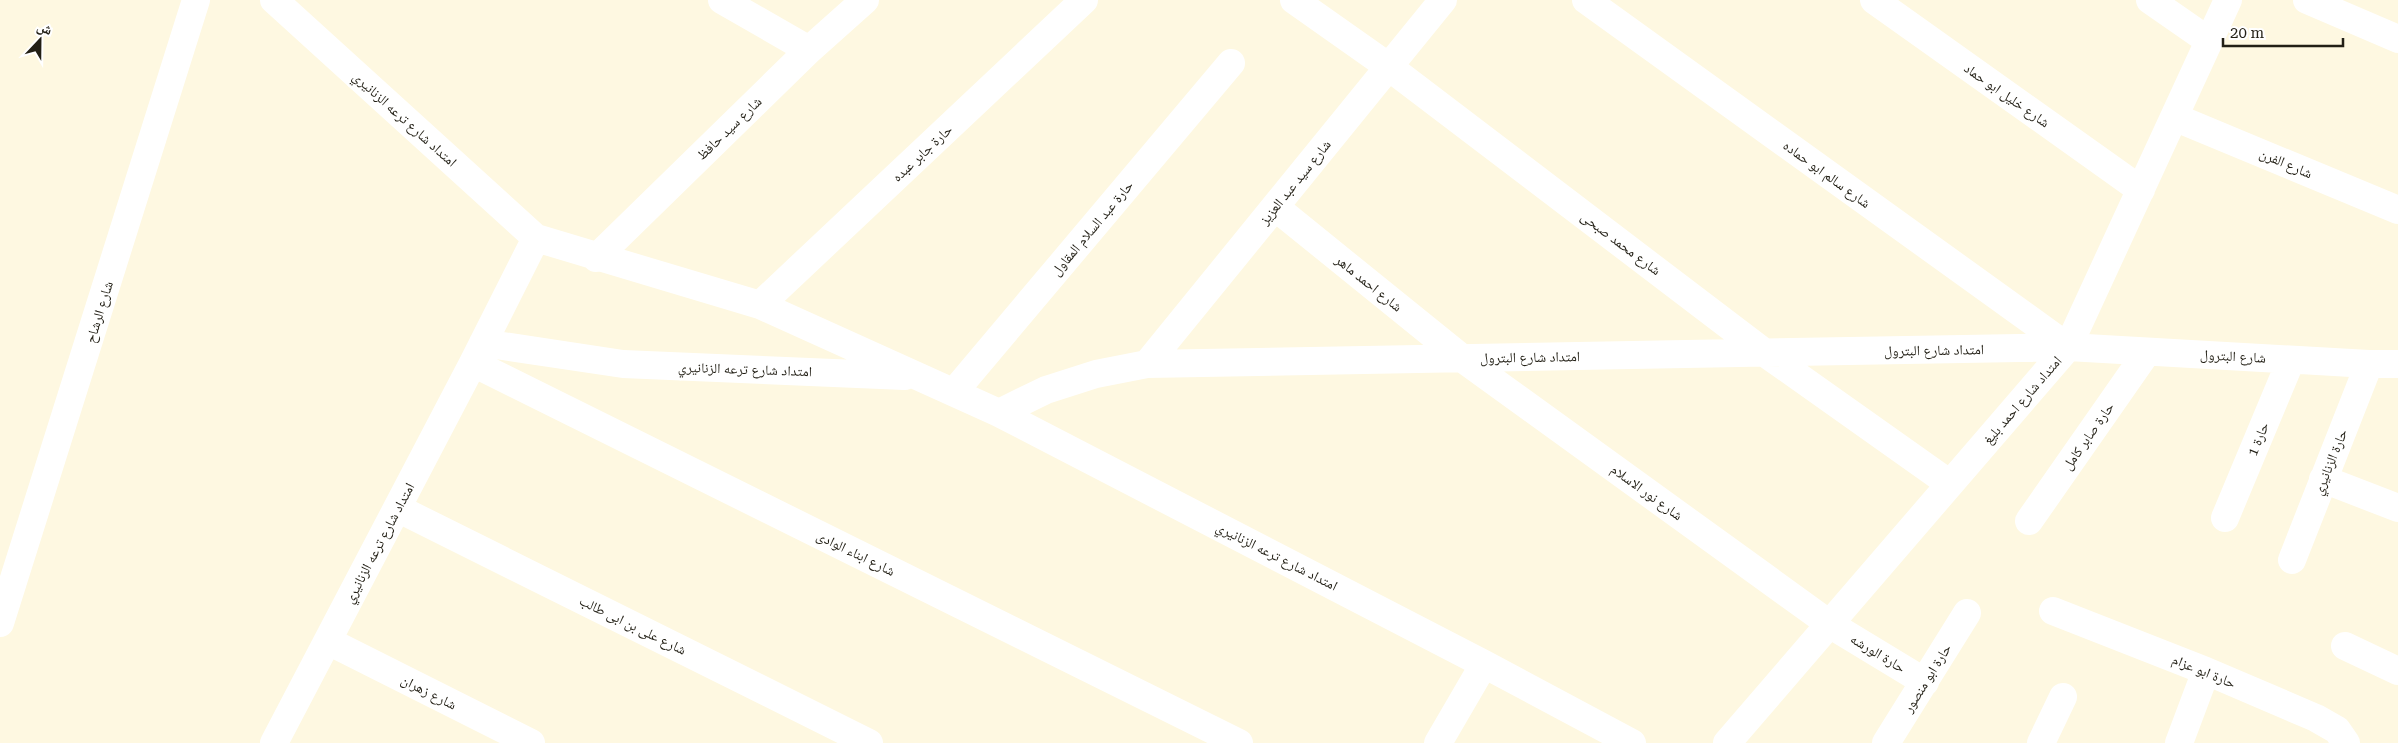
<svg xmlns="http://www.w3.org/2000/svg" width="2398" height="743" font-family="'Roboto Serif','Noto Naskh Arabic',serif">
<rect width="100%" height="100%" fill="#fef8e1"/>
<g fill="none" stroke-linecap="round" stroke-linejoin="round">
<path stroke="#fff" stroke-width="28" d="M274,0L536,238L760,305L999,413L1484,664L1632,743
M722,0L809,50
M1294,0L1389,67L1765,353L1950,484
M1586,0L2068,347
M1874,0L2141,190
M2150,0L2209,41
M2307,0L2398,39
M2174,117L2398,210
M1275,207L1463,359L1831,625L1925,682
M596,258L809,50L865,0
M760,305L1084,0
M483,343L623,364L905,376
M473,363L1239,743
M1147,364L1443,0
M954,392L1231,63
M999,413L1046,390L1096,374L1147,364L2068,347L2369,364H2398
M2323,479L2398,508
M397,508L869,743
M2225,518L2291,360
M2029,521L2147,352
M2292,560L2369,364
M2053,611L2206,671L2316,718L2337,730L2346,743
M0,623L196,0
M328,641L531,743
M2345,646L2398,671
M274,743L473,363L536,238
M1438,743L1484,664
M1727,743L2068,347L2228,0
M1886,743L1967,613
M2041,743L2063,697
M2179,743L2206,671"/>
</g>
<g text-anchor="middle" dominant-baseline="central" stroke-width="5" stroke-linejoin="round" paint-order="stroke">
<g font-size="14" fill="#221f15" stroke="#fff">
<text transform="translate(2007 95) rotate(35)">شارع خليل ابو حماد</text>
<text transform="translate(405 119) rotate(42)">امتداد شارع ترعه الزنانيري</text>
<text transform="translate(729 128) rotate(-44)">شارع سيد حافظ</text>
<text transform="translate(922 153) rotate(-43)">حارة جابر عبده</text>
<text transform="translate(2286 163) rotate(23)">شارع الفرن</text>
<text transform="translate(1827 174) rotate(36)">شارع سالم ابو حماده</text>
<text transform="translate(1295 182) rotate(-51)">شارع سيد عبد العزيز</text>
<text transform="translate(1092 228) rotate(-50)">حارة عبد السلام المقاول</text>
<text transform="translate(1621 243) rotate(37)">شارع محمد صبحى</text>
<text transform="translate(1369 283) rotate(39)">شارع احمد ماهر</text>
<text transform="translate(99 312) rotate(-73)">شارع الرشاح</text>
<text transform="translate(1934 350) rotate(-1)">امتداد شارع البترول</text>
<text transform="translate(2233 356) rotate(3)">شارع البترول</text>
<text transform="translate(1530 357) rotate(-1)">امتداد شارع البترول</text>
<text transform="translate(745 369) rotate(2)">امتداد شارع ترعه الزنانيري</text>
<text transform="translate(2022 400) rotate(-49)">امتداد شارع احمد بليغ</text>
<text transform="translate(2088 436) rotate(-55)">حارة صابر كامل</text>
<text transform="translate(2258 439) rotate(-68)">حارة 1</text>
<text transform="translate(2330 462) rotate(-68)">حارة الزنانيري</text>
<text transform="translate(1647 492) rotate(36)">شارع نور الاسلام</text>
<text transform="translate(379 543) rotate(-62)">امتداد شارع ترعه الزنانيري</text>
<text transform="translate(856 553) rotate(26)">شارع ابناء الوادى</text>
<text transform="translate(1277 556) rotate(27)">امتداد شارع ترعه الزنانيري</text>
<text transform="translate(633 625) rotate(26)">شارع على بن ابى طالب</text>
<text transform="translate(1878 653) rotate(31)">حارة الورشه</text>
<text transform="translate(2204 671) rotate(22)">حارة ابو عزام</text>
<text transform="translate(1927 678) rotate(-58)">حارة ابو منصور</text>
<text transform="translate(429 692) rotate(27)">شارع زهران</text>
</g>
</g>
<g transform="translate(40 40) rotate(22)" stroke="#ffffff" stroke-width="4" paint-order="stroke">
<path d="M0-4L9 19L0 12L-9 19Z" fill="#221f15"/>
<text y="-8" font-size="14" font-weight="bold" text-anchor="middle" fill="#221f15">ش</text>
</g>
<path d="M2223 38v8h120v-8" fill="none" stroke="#221f15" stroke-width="2.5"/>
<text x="2230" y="38" font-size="15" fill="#221f15" stroke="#ffffff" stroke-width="4" paint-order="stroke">20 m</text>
</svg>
